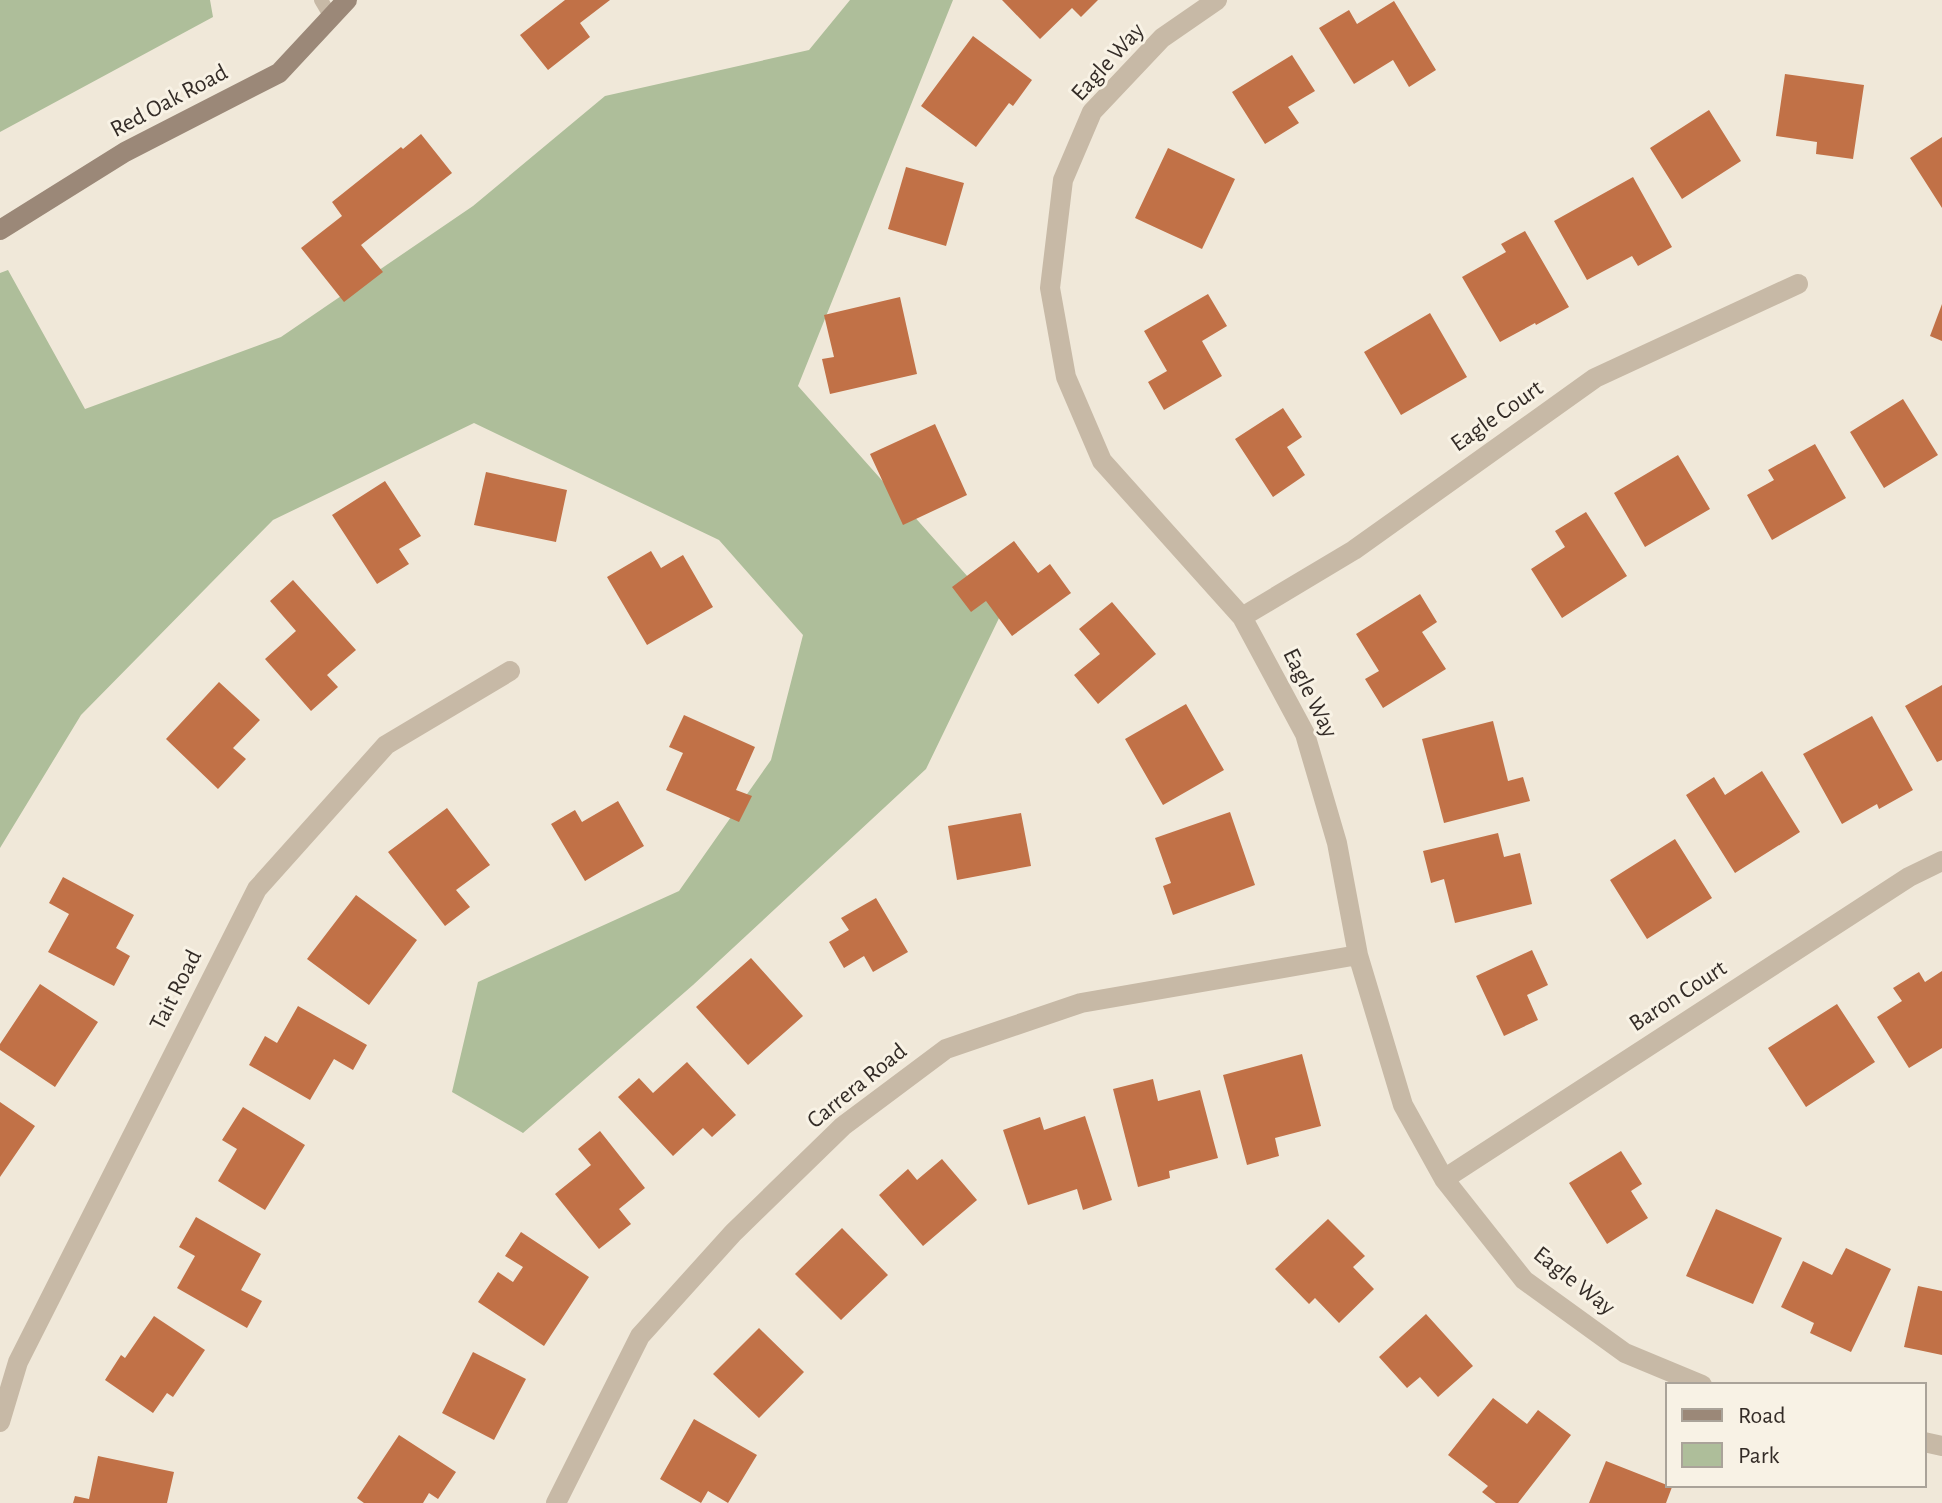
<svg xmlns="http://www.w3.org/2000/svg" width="1942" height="1503" font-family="'Alegreya Sans',sans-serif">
<rect width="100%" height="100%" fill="#f0e8d9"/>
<path fill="#aebe9a" d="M0,0H210L213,17L0,132Z
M850,0H953L798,386L1001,614L926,769L693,985L523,1133L452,1092L478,982L679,891L771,760L803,635L719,540L474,423L273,520L81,715L0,848V273L8,270L85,409L281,337L473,206L605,96L809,50Z"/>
<path fill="#c17147" d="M565,0H610L580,23L590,37L548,70L520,35Z
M1002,0H1098L1081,17L1072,8L1040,39Z
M1394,1L1436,70L1409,87L1393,60L1354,84L1319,28L1349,10L1357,24Z
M973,36L1032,80L1013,106L1009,103L976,147L921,106Z
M1292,55L1315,91L1288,107L1299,123L1265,144L1232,92Z
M1785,74L1864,85L1853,159L1816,154L1817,142L1776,136Z
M1709,110L1741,161L1682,199L1650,148Z
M421,134L452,173L361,245L383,272L344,302L301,248L342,216L332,202L401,147L403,149Z
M1942,137V208L1910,158Z
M1168,148L1235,179L1202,249L1135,218Z
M906,167L964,183L946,246L888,229Z
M1633,177L1672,247L1638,266L1632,256L1587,280L1554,221Z
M1525,231L1569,307L1536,325L1535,323L1500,342L1462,277L1506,252L1501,244Z
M1208,294L1227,326L1202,341L1222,376L1164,410L1148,382L1167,371L1144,331Z
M900,297L917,374L830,394L822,359L834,357L824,315Z
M1942,304V341L1930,336Z
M1430,313L1467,377L1401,415L1364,352Z
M1903,399L1938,455L1884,488L1850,432Z
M1283,408L1302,437L1287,447L1305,475L1273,497L1235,439Z
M935,424L967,495L903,525L870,454Z
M1815,444L1846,498L1772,540L1747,495L1774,480L1768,470Z
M1678,455L1710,509L1645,547L1614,493Z
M486,472L567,490L556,542L474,525Z
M385,481L421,536L399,549L409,564L377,584L332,515Z
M1586,512L1627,576L1562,618L1531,569L1565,547L1555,531Z
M1014,541L1038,573L1050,564L1071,593L1012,636L986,601L971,612L952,587Z
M651,551L661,568L683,555L713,607L647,645L607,577Z
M293,580L356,650L327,675L338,687L311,711L265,659L296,631L270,601Z
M1420,594L1437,622L1422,632L1446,669L1383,708L1365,679L1379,671L1356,634Z
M1112,602L1156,654L1098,704L1074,675L1100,654L1079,629Z
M219,682L260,720L233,748L246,759L218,789L166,739Z
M1942,685V760L1937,762L1905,706Z
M1186,704L1224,770L1163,805L1125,739Z
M684,715L755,747L736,790L752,796L739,822L666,790L683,753L669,747Z
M1872,716L1913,790L1879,809L1877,804L1842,824L1803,754Z
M1493,721L1508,781L1523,777L1530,801L1444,823L1422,739Z
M1762,771L1800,832L1735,873L1686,795L1714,777L1725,795Z
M618,801L644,846L585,881L551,824L575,810L582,822Z
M447,808L490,865L456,890L470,907L445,926L388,852Z
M1230,812L1255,885L1173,915L1163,886L1171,883L1155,838Z
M1021,813L1031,866L957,880L948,826Z
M1498,833L1504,857L1520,853L1532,904L1455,923L1444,879L1431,883L1423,851Z
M1675,839L1712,898L1647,939L1610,880Z
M63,877L134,915L116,948L130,956L114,986L48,952L69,914L49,903Z
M356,895L417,940L369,1005L307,959Z
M876,898L908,952L873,972L864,956L844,968L829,942L849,930L841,918Z
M1532,950L1548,985L1527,995L1538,1020L1504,1036L1476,976Z
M751,958L803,1016L748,1065L696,1007Z
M1942,971V1048L1909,1068L1877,1017L1902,1001L1893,988L1919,972L1925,982Z
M40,984L98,1022L55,1087L0,1050V1044Z
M1837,1004L1875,1062L1806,1107L1768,1048Z
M298,1006L367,1045L353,1070L334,1059L310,1100L249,1065L265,1036L277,1043Z
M1302,1054L1321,1126L1275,1138L1279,1156L1247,1165L1223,1075Z
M687,1062L736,1115L712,1137L703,1128L673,1156L618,1097L639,1078L653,1093Z
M1153,1079L1158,1101L1200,1090L1218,1158L1169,1171L1170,1178L1138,1187L1113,1089Z
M0,1102L35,1126L0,1177Z
M243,1107L305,1145L265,1210L218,1181L237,1149L222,1140Z
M1085,1116L1112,1200L1083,1210L1077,1189L1028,1205L1003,1130L1040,1117L1044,1130Z
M600,1131L645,1188L619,1209L631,1224L599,1249L555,1194L591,1165L578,1149Z
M1621,1151L1642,1184L1631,1191L1648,1218L1607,1244L1569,1183Z
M942,1159L977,1200L923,1246L879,1195L908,1169L917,1180Z
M1716,1209L1782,1238L1753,1304L1686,1276Z
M196,1217L261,1254L241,1290L262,1301L247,1328L177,1288L195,1256L179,1247Z
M1328,1219L1365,1256L1353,1267L1374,1289L1339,1323L1315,1298L1309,1304L1275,1269Z
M842,1228L888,1275L841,1320L795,1274Z
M521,1232L589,1277L544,1346L478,1302L498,1272L513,1282L523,1267L505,1256Z
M1846,1248L1891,1269L1851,1352L1810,1333L1814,1323L1781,1307L1803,1261L1832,1275Z
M1918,1286L1942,1291V1355L1904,1347Z
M1426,1314L1473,1366L1438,1397L1420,1377L1407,1388L1379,1357Z
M154,1316L205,1350L173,1397L167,1393L153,1413L105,1380L121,1355L125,1358Z
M759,1328L804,1372L759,1418L713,1374Z
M473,1352L526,1379L494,1440L442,1413Z
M1493,1398L1527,1424L1538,1410L1571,1435L1518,1503H1496L1482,1492L1488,1486L1448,1455Z
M694,1419L757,1455L728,1503L708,1491L701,1503L660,1479Z
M399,1435L456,1472L438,1499L429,1493L423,1503H364L357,1498Z
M98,1456L174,1472L167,1503H73L75,1496L89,1499Z
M1606,1461L1672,1487L1666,1503H1589Z"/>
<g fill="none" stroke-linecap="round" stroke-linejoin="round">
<path stroke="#c7b9a6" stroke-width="14" d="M321,0L331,17"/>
<path stroke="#c7b9a6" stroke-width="20" d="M1217,0L1162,38L1092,112L1063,180L1050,288L1066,377L1102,461L1242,617L1305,734L1337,843L1358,955L1403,1105L1444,1179L1524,1280L1625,1353L1702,1385
M1242,617L1354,550L1595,378L1798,284
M1444,1179L1909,877L1942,861
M0,1422L18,1362L257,889L386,745L510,671
M1924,1442L1942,1446
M556,1503L640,1336L733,1233L843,1126L946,1049L1081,1003L1358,955"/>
<path stroke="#9b8878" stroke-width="20" d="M0,230L125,152L279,73L347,0"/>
</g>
<g text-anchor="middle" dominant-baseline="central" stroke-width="6" stroke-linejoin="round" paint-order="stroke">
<g font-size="24" fill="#342c27" stroke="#f8f2e5">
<text transform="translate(1108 62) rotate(-48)">Eagle Way</text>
<text transform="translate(169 101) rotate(-28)">Red Oak Road</text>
<text transform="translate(1497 416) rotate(-35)">Eagle Court</text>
<text transform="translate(1310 693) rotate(64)">Eagle Way</text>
<text transform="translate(176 990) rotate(-63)">Tait Road</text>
<text transform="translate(1678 996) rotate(-33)">Baron Court</text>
<text transform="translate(857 1086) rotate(-39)">Carrera Road</text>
<text transform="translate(1574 1281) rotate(38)">Eagle Way</text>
</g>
</g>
<rect x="1666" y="1383" width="260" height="104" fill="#f8f2e5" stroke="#aaa399" stroke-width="2"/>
<rect x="1682" y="1409" width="40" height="12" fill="#9b8878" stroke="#aaa399" stroke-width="2"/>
<text x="1738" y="1423" font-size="24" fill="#342c27">Road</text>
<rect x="1682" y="1443" width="40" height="24" fill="#aebe9a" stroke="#aaa399" stroke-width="2"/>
<text x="1738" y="1463" font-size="24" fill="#342c27">Park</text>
</svg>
